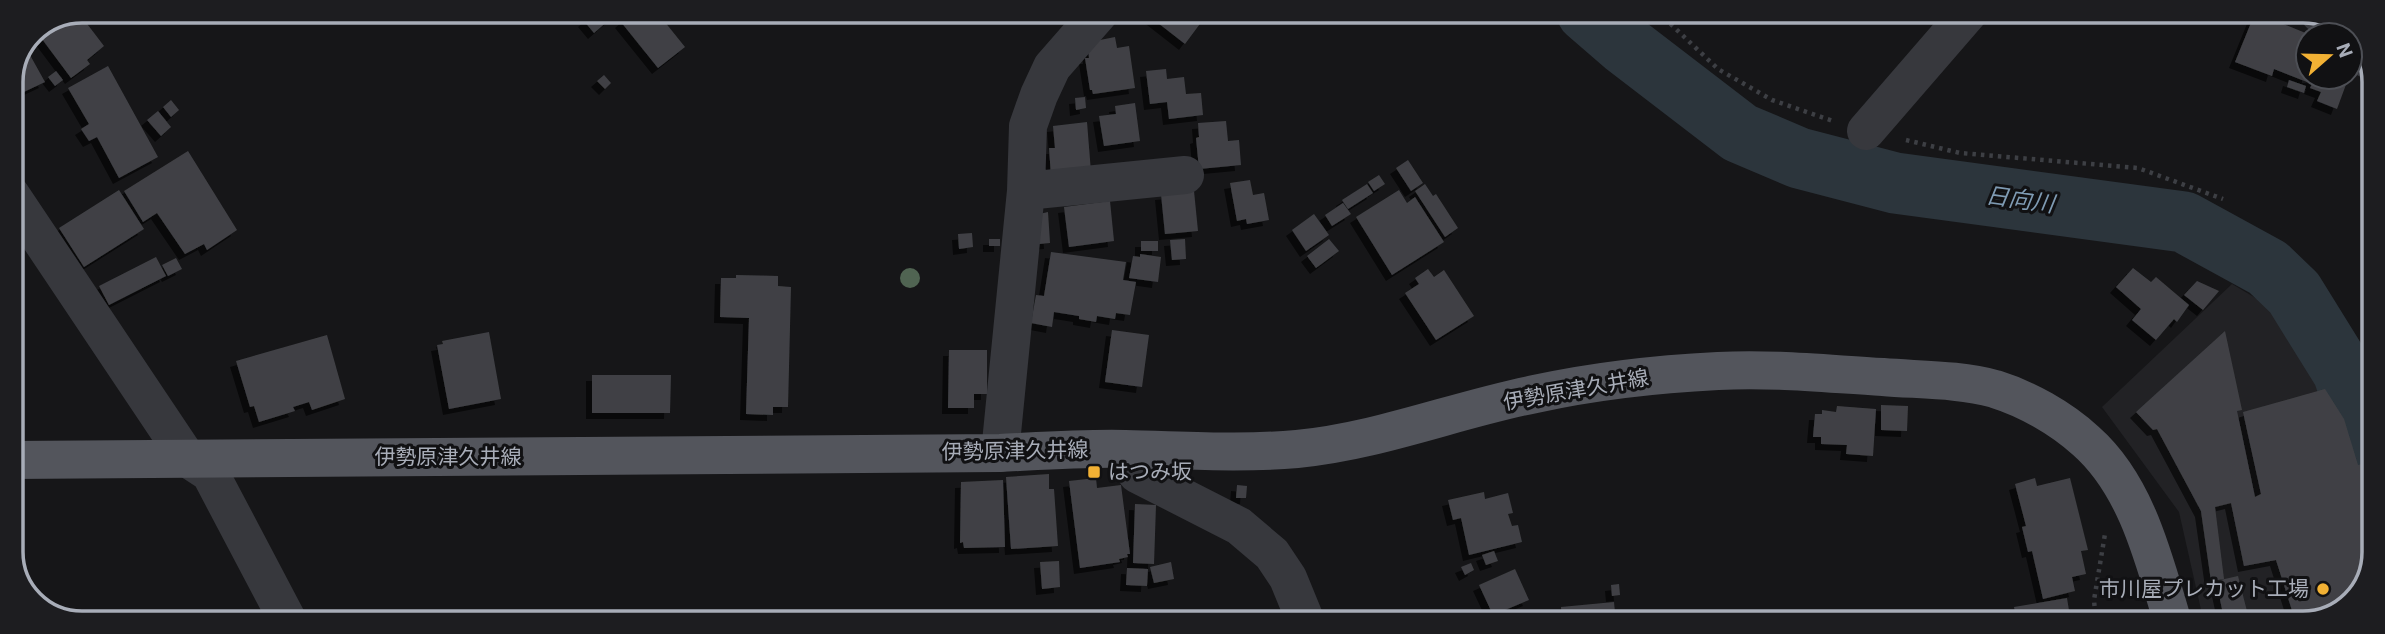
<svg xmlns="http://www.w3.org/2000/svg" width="2385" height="634" font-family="Roboto,'Noto Sans JP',sans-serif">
<defs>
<filter id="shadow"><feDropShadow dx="-6" dy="6" stdDeviation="0" flood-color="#0009"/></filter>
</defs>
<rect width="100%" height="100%" fill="#161618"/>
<path fill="#222225" d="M2232,284L2274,309L2338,381L2373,482L2372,570L2347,609L2304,623H2204L2179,512L2102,407Z"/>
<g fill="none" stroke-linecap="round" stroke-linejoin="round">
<path stroke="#2c353c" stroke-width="61" d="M1587,12L1624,44L1740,133L1799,158L1895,183L2184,222L2268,268L2294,293L2343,372L2373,461"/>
</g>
<path fill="#404145" filter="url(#shadow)" d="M596,11H616L617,13L594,33L584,21Z
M634,11H656L685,47L658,68L621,22Z
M78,12L104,46L87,60L90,64L71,78L42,39L45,37L39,28Z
M1144,12H1207L1208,13L1185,44Z
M2255,13H2271L2278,16L2276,21L2308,34L2306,46L2308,47V77L2348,79L2337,109L2317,101L2321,92L2310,88L2312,84L2274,69L2272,76L2235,62Z
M1115,37L1117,48L1129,46L1135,88L1093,94L1092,90H1090L1085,58H1089L1088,48L1090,42Z
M25,46L45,82L11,98V81Z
M108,66L158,157L119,178L97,137L89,141L81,129L89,124L68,88Z
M1166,69L1167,79L1184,77L1186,94L1201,93L1203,115L1169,119L1167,102L1150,104L1146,71Z
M56,71L63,80L55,86L48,77Z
M604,75L611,83L605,89L597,81Z
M2289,80L2306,86L2304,93L2287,87Z
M1085,97L1086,108L1076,110L1075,98Z
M171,100L179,110L171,117L163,107Z
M1135,103L1140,141L1104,146L1099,116L1116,114L1115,106Z
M158,111L171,127L161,136L147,120Z
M1226,121L1228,141L1239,140L1241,165L1199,169L1196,138L1199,137L1198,123Z
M1087,122L1091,172L1051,176L1049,148H1055L1053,126Z
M188,151L237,230L207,250L204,244L185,254L157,213L143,222L124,191Z
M1408,160L1423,183L1411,191L1396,168Z
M1379,175L1385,184L1374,191L1368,182Z
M1250,180L1253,195L1264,193L1269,220L1247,224L1246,219L1237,221L1230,183Z
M1367,184L1373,193L1348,209L1342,200Z
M1425,184L1433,196L1436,194L1458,228L1445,237L1415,191Z
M119,190L144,229L84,267L59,228Z
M1399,190L1407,203L1415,197L1444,242L1392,275L1356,217Z
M1194,191L1198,231L1165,234L1161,194Z
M1110,201L1114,241L1069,247L1064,207Z
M1343,203L1351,214L1332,226L1325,215Z
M1048,212L1050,243L1039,244L1035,215Z
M1314,214L1329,235L1306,251L1292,230Z
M972,233L973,247L959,249L958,234Z
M989,239H1000V246H989Z
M1185,239L1186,259L1172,260L1170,240Z
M1329,239L1339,251L1316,268L1307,256Z
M1141,241H1158V251H1141Z
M1051,252L1126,262L1123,280L1136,282L1130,315L1116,313L1115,319L1097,316L1096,322L1079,319V316L1054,312L1052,327L1031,323L1036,295L1044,296Z
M1140,254L1161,257L1158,282L1129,278L1133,256L1140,257Z
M156,257L166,276L109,305L99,286Z
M176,258L182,269L168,276L162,265Z
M2133,268L2151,282L2156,277L2189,305L2177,322L2174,319L2156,340L2132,320L2141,309L2116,287Z
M1428,269L1434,277L1444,270L1474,316L1436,340L1405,293L1419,284L1415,278Z
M736,275L778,276V286L791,287L788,407H773V415L746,414L749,318L720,317L721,278H736Z
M2197,281L2219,291L2203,310L2184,295Z
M1112,330L1149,335L1142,387L1105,382Z
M2225,331L2242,410L2237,411L2255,497L2261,494L2243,412L2325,389L2344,419L2358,465L2363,464L2372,497V570L2347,609L2304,623H2296L2276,560L2244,566L2231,503L2215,507L2224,579L2211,581L2201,511L2157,429L2153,430L2136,412Z
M489,332L501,399L449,409L437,345L443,344L442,341Z
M327,335L345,399L312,410L309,402L293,407L295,411L259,422L254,406L250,407L236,361Z
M949,350H987V394H974V408H948Z
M592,375H671L670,413H592Z
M1881,405L1908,406L1907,431L1881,430Z
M1837,406L1876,409L1873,456L1846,454L1847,445L1821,444V437H1813L1815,414H1822V410L1836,412Z
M1049,474V489H1054L1058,546L1011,549L1006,477Z
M1096,478L1097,488L1121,485L1130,554H1127L1128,557L1119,559L1120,562L1080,568L1069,481Z
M2035,478L2037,486L2070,478L2088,550L2081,551L2086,574L2072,577L2075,591L2043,599L2032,551L2028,552L2022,527L2026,526L2015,484Z
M1003,480L1005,547L964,548L963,542L960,543L961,482Z
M1237,485L1247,486L1246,498H1236Z
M1484,492L1485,499L1508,493L1513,513L1508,514L1512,526L1518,525L1522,542L1469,555L1461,518L1453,520L1448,500Z
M1135,504L1156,505L1154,564L1133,563Z
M1494,551L1498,561L1486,565L1482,555Z
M1059,561L1060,587L1042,589L1040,562Z
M1171,562L1174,579L1154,583L1150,567Z
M1471,563L1474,570L1465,575L1461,567Z
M1127,568L1148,569L1147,586L1126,585Z
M1515,569L1529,600L1493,615L1479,585Z
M2238,576L2250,623H2225L2216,581Z
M1619,584L1620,595L1612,596L1611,585Z
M2067,598L2071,623H2017L2014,607Z
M1614,602L1616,623H1562L1561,607Z"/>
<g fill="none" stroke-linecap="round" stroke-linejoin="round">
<path stroke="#3d3f44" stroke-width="4.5" stroke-dasharray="3.5 5" stroke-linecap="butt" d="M1658,12L1718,69L1772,100L1833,121
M1906,140L1960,153L2138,168L2223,199
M2096,623L2094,600L2105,534"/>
<path stroke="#37383d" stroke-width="38" d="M2319,13L2342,35
M2350,43L2367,59
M1866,131L1969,12
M1026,191L1185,175
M11,195L187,458L210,473L288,621
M1120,449L1137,474L1239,526L1272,554L1288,578L1306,622
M1000,453L1026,191L1028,126L1039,95L1052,67L1100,12"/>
<path stroke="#53555c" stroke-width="38" d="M11,460L1000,453C1041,451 1084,448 1125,449C1182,450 1240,454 1297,449C1379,441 1455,410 1535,394C1595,381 1657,374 1718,371C1773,368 1828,374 1883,377C1919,380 1959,379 1995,389C2027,399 2061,418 2086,441C2137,486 2154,560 2173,623"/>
</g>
<circle fill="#506452" cx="910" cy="278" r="10"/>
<g fill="#f2b134" stroke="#111113" stroke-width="2.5">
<rect x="1087" y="465" width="14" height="14" rx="3.5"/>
<circle cx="2323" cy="589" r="7"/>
</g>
<g text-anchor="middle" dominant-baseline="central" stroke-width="6" stroke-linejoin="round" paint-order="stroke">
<g font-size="21" fill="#a8adb8" stroke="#111113">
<text transform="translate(1576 390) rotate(-10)">伊勢原津久井線</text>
<text transform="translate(1015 451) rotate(-1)">伊勢原津久井線</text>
<text x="448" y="457">伊勢原津久井線</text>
</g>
<g font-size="21" fill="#a8adb8" stroke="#111113" text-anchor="start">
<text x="1108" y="472">はつみ坂</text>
<text x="2309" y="589" text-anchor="end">市川屋プレカット工場</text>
</g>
<g font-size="23" font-style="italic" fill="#7f9bb3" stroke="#111113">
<text transform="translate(2020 200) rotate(8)">日向川</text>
</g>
</g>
<path d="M0 0H2385V634H0ZM82 23H2303A59 59 0 0 1 2362 82V552A59 59 0 0 1 2303 611H82A59 59 0 0 1 23 552V82A59 59 0 0 1 82 23Z" fill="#1d1d20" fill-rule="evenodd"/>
<path fill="none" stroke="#a8adb8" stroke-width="3.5" d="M82 23H2303A59 59 0 0 1 2362 82V552A59 59 0 0 1 2303 611H82A59 59 0 0 1 23 552V82A59 59 0 0 1 82 23Z"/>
<g transform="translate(2329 56) rotate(70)"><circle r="33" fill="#111113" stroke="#4d4f55" stroke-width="2"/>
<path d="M0-5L12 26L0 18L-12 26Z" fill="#f2b134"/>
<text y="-10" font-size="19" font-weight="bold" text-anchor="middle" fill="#a8adb8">N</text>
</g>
</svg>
